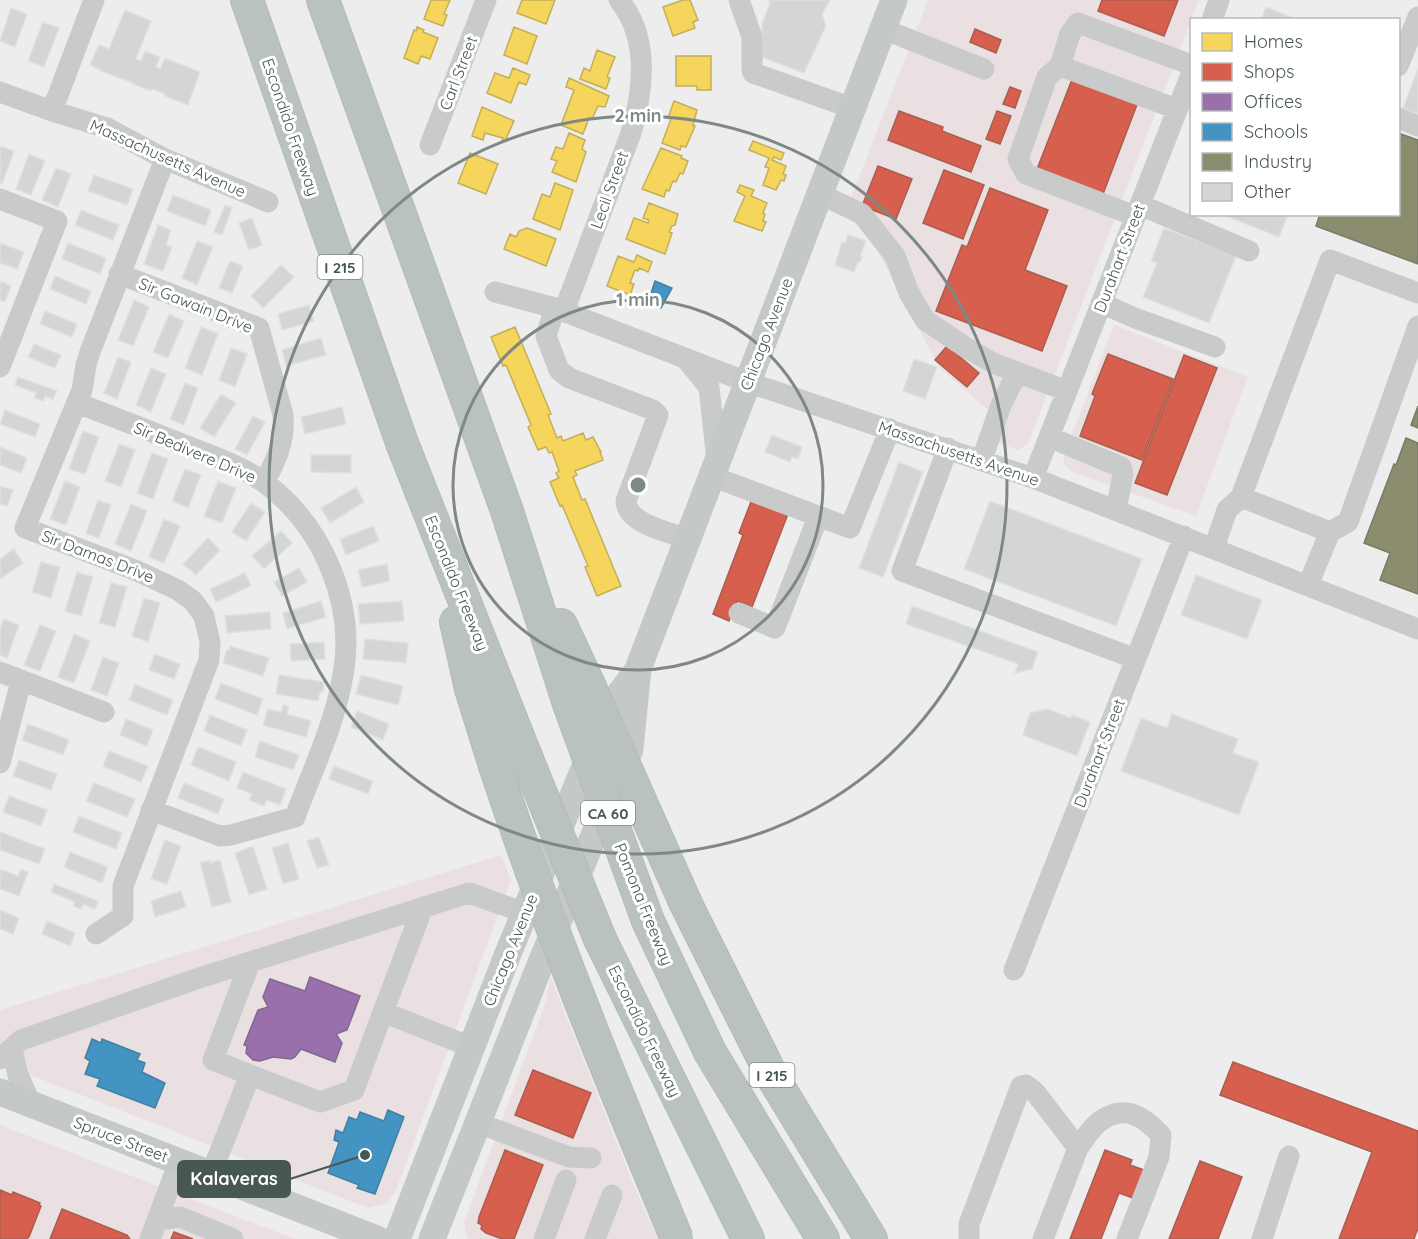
<svg xmlns="http://www.w3.org/2000/svg" width="1418" height="1239" font-family="Quicksand,sans-serif">
<rect width="100%" height="100%" fill="#eeedee"/>
<path fill="#eae0e1" d="M928,0H1199L1028,444L1018,450L980,436L989,411L939,367L861,220L845,213Z
M1114,325L1248,377L1196,516L1072,472L1064,464V455Z
M501,855L511,880L395,1193L387,1203L368,1208L0,1063V1010Z
M551,978L634,1186L658,1239H468L466,1236L464,1222L545,1004Z
M0,1125L295,1239H0Z"/>
<path fill="#f6d55c" stroke="#c2af59" stroke-width="1.5" d="M431,0H450L444,14L447,15L443,26L424,19Z
M522,0H555L546,24L517,13Z
M683,0H690L698,20L693,22L695,28L673,36L663,7Z
M417,27L424,30L423,32L438,38L430,59L421,56L418,64L404,58L414,30L416,31Z
M514,27L537,36L527,64L504,55Z
M597,50L615,57L607,77L610,78L606,89L580,79L584,68L590,71Z
M676,56H711V90H697V86H676Z
M513,68L530,75L526,85L519,82L511,103L487,93L495,73L509,78Z
M569,78L609,96L605,107L598,106L592,119L589,118L583,134L561,125L574,90L566,87Z
M674,101L697,110L693,125L695,126L686,147L681,146L680,150L662,143L671,119L668,118Z
M482,107L514,121L505,141L502,140L503,138L485,133L483,140L472,136Z
M569,133L585,140L582,149L586,152L576,182L552,172L557,161L551,159L556,147L563,149Z
M753,141L784,153L781,160L774,157L772,160L786,166L783,174L786,175L784,181L781,180L776,190L763,185L769,168L765,167L769,158L749,150Z
M661,148L682,156L681,158L688,161L683,174L680,173L676,182L673,181L669,191L666,190L664,197L642,189Z
M470,153L498,164L486,194L458,183Z
M555,183L573,190L560,230L533,219L542,194L550,197Z
M740,185L754,190L751,196L767,203L763,213L765,214L763,221L766,222L762,231L734,221L745,196L737,192Z
M649,203L678,214L675,225L672,226L669,232L672,233L665,254L626,239L634,218L648,223L649,220L643,218Z
M527,228L556,239L546,266L504,249L510,234L516,237L519,231Z
M637,255L652,262L648,272L639,268L638,271L635,270L630,283L634,284L630,295L607,286L618,256L634,262Z
M515,327L551,414L548,415L557,438L561,436L563,441L583,433L586,440L593,437L601,452H600L603,460L575,471L577,475L573,477L582,500L585,499L621,586L597,596L585,567L588,566L562,505L560,506L550,482L559,478L556,473L559,471L552,452L549,453L546,447L538,450L528,427L531,425L506,365L503,366L491,337Z"/>
<path fill="#d6604d" stroke="#ab5d4f" stroke-width="1.5" d="M1102,0H1178L1164,36L1098,11Z
M975,29L1001,40L996,53L970,42Z
M1073,77L1138,102L1103,194L1037,169Z
M1010,87L1021,91L1015,108L1003,104Z
M899,111L943,127L942,131L981,146L971,172L888,140Z
M997,111L1011,116L1000,144L986,139Z
M878,166L912,179L896,219L862,206Z
M944,170L984,185L963,239L923,223Z
M990,188L1048,210L1025,270L1067,286L1042,351L936,311L962,245L967,247Z
M947,346L979,373L967,387L935,360Z
M1108,354L1173,379L1142,460L1080,436L1095,396L1092,394Z
M1184,355L1217,368L1167,495L1135,483Z
M752,499L788,514L752,607L737,601L729,621L713,614L743,535L739,533Z
M1233,1062L1418,1131V1228L1414,1239H1339L1372,1152L1220,1095Z
M533,1070L591,1093L573,1138L515,1115Z
M505,1150L543,1165L514,1239H502L486,1233L481,1229L482,1225L478,1223L479,1217Z
M1105,1150L1132,1160L1130,1165L1144,1170L1133,1198L1119,1193L1101,1239H1070Z
M1200,1161L1242,1177L1218,1239H1169Z
M0,1190L12,1195L13,1192L40,1203L39,1205L41,1206L29,1237L26,1239H0Z
M62,1209L127,1235L130,1239H50Z
M174,1232L193,1239H171Z"/>
<path fill="#9970ab" stroke="#806891" stroke-width="1.5" d="M310,977L360,996L347,1030L336,1034L342,1043L335,1062L301,1049L295,1057L291,1059L273,1057L260,1061L253,1060L246,1053L247,1046L244,1045L258,1010L268,1007L263,997L270,979L305,991Z"/>
<path fill="#4393c3" stroke="#4481a1" stroke-width="1.5" d="M655,281L672,288L661,308L648,302Z
M92,1039L101,1043L102,1039L140,1054L137,1060L145,1063L142,1072L165,1083L155,1108L97,1086L100,1079L85,1074L90,1061L85,1058Z
M388,1110L404,1117L375,1194L357,1188L359,1185L328,1173L339,1142L334,1140L336,1130L343,1133L349,1117L357,1120L360,1112L384,1121Z"/>
<path fill="#8c8c6e" stroke="#777c66" stroke-width="1.5" d="M1398,133L1418,140V264L1316,226L1320,214H1398Z
M1418,406V428L1411,425Z
M1406,438L1418,443V594L1380,580L1390,553L1364,543L1394,464L1396,465Z"/>
<path fill="#d4d5d6" stroke="#dfe0e0" stroke-width="1.5" d="M769,0H830L822,14L826,26L804,73L762,57V24L770,3Z
M1266,7L1299,20H1261Z
M11,8L27,14L15,47L0,41Z
M125,10L151,21L136,59L141,61L145,51L160,57L156,67L160,69L165,58L200,72L188,105L165,96V94L152,89L151,91L133,84L134,83L100,71L101,70L90,65L99,45L109,49Z
M43,22L59,28L44,67L28,61Z
M1418,69V114L1403,108Z
M0,146L14,151L2,184L0,183Z
M29,154L45,161L31,195L16,189Z
M56,168L71,174L58,207L42,200Z
M94,175L133,189L127,205L88,191Z
M173,195L211,210L205,226L167,211Z
M225,205L232,208L222,235L214,232Z
M81,210L119,225L113,240L75,225Z
M1226,214H1288L1279,237L1226,216Z
M252,218L262,245L249,250L239,223Z
M158,225L171,230L166,245L172,247L163,271L144,264Z
M1164,228L1236,256L1209,323L1143,297L1157,263L1151,261Z
M848,235L866,241L860,256L862,257L860,262H858L854,272L835,265L842,242L845,243Z
M197,241L213,247L197,285L182,278Z
M0,243L24,252L17,269L0,263Z
M68,243L106,258L100,274L62,259Z
M230,261L243,266L232,293L219,288Z
M281,265L294,277L263,308L251,296Z
M55,276L91,291L86,304L50,289Z
M0,281L11,286L5,302L0,300Z
M134,300L149,307L133,346L118,340Z
M309,305L314,321L282,330L278,314Z
M45,311L77,324L72,337L40,324Z
M169,314L184,321L168,358L153,352Z
M201,327L218,334L202,375L185,368Z
M321,338L326,355L286,366L282,350Z
M34,344L61,355L55,368L28,357Z
M231,348L247,354L235,387L219,380Z
M118,357L131,362L117,399L104,393Z
M914,359L937,367L925,399L903,391Z
M151,368L166,374L151,412L136,405Z
M18,377L57,391L53,399L45,396L44,401L34,398L36,393L15,385Z
M185,383L198,388L184,425L170,419Z
M221,394L236,403L214,437L200,428Z
M342,407L346,424L305,434L301,417Z
M5,410L40,424L35,437L0,424Z
M253,416L265,422L247,455L235,449Z
M83,431L99,437L85,474L69,469Z
M772,435L802,447L798,459L792,457L790,462L765,452Z
M119,444L135,450L121,487L105,481Z
M0,447L27,458L21,473L0,465Z
M152,453L168,459L153,499L137,493Z
M311,455H351V473L311,472Z
M899,462L923,472L883,577L859,568Z
M185,469L201,475L188,508L172,501Z
M65,481L80,487L66,525L50,519Z
M218,481L236,488L222,523L204,516Z
M0,486L13,490L7,506L0,504Z
M356,487L364,502L330,523L321,508Z
M98,500L111,505L99,538L86,533Z
M990,501L1142,559L1116,626L964,569Z
M251,503L265,512L246,541L232,532Z
M131,504L147,511L131,551L115,544Z
M164,519L180,526L164,563L149,557Z
M373,526L379,541L346,555L340,539Z
M281,531L292,543L264,569L252,556Z
M208,538L220,550L196,575L183,564Z
M14,549L23,563L0,579V559Z
M41,562L60,567L51,598L32,592Z
M387,564L390,581L362,587L358,570Z
M299,568L307,582L282,596L274,582Z
M77,572L93,577L81,616L65,611Z
M245,573L251,586L216,602L210,589Z
M1196,575L1262,600L1247,639L1181,615Z
M111,583L127,587L115,627L99,623Z
M144,598L160,603L148,642L132,636Z
M321,601L326,617L287,629L283,613Z
M402,601L404,621L360,624L358,604Z
M912,606L1038,652L1032,669L1015,673L1018,664L906,624Z
M270,612L271,629L227,633L225,616Z
M4,619L19,625L7,658L0,655V628Z
M40,625L56,631L40,671L24,665Z
M74,634L90,641L74,683L58,677Z
M365,639L408,643L406,663L363,659Z
M324,642L325,659L291,661L290,644Z
M230,646L269,658L263,676L223,663L227,650H229Z
M155,654L180,664L174,679L149,670Z
M103,657L119,663L107,696L91,690Z
M279,675L324,682L323,692H320L318,701L276,694Z
M361,675L403,686L398,705L356,694Z
M221,683L263,699L257,715L215,699Z
M135,684L173,700L167,715L129,700Z
M283,705L289,707L287,714L311,721L306,737L263,725L268,709L281,712Z
M1047,709L1071,718L1072,715L1090,722L1077,756L1023,735L1030,713Z
M357,711L389,724L383,740L351,727Z
M1172,714L1238,739L1233,753L1259,762L1239,815L1121,771L1141,718L1167,728Z
M210,715L247,730L241,746L204,731Z
M126,719L153,730L147,746L120,735Z
M28,724L69,740L63,755L22,740Z
M260,741L299,755L293,770L255,757Z
M198,747L236,762L229,781L191,765Z
M109,751L148,766L141,782L103,766Z
M19,760L57,774L51,790L13,776Z
M334,766L373,781L368,794L329,779Z
M243,772L286,789L280,805L267,800L264,806L249,800L252,794L237,788Z
M94,783L135,799L127,817L86,801Z
M184,783L224,799L218,814L178,798Z
M9,796L47,810L41,826L3,812Z
M79,816L122,833L116,849L73,832Z
M0,832L45,849L39,864L0,850Z
M319,837L329,865L317,868L307,841Z
M165,840L181,846L167,884L151,879Z
M288,843L299,879L283,884L272,848Z
M253,846L267,889L249,895L235,853Z
M70,852L108,867L102,883L64,867Z
M210,860V863L220,860L231,902L212,907L200,863Z
M0,869L18,876L21,869L28,872L19,896L0,889Z
M54,884L98,901L95,909L83,904L81,909L73,906L75,902L51,892Z
M181,891L186,907L155,917L151,901Z
M0,910L19,918L13,934L0,929Z
M47,921L75,933L70,946L42,934Z"/>
<g fill="none" stroke-linecap="round" stroke-linejoin="round">
<defs>
<path id="highway" d="M247,0L402,443L525,754
M323,0L507,511L569,704
M456,622L471,689L495,766
M561,625L589,685
M686,904L772,1076L871,1239
M648,921L710,1052L823,1239
M600,939L748,1239"/>
</defs>
<use href="#highway" stroke="#b3bcba" stroke-width="34"/>
<path stroke="#c8cbca" stroke-width="21" d="M739,0L752,37V70L753,73L852,108
M1212,20L1219,0
M883,29L984,69
M1060,66L1070,34L1078,23L1192,65
M1398,66L1418,17
M0,92L52,111L107,128L165,159L268,202
M52,111L94,0
M1398,118L1418,126
M430,145L486,0
M820,194L862,214L895,256L909,293L925,320L965,347L993,363L1067,391
M0,199L57,221L0,367
M1140,205L1249,251
M1135,216L1026,174L1018,159L1047,77L1060,66L1177,109
M119,274L259,328L283,415C285,440 277,460 264,482
M495,292L555,308L747,382L1033,478L1418,629
M1101,303L1135,318L1215,347
M555,308L546,336L559,370L569,378L653,410L658,415L626,501C627,524 669,532 688,539
M564,311L631,133C644,89 650,38 619,0
M686,359L709,387L717,461
M77,403C114,417 150,431 187,446C213,456 242,466 265,483C323,526 356,604 343,675C335,724 312,771 295,817L231,835L220,836L151,810
M1049,437L1121,467L1123,474L1116,510
M948,448L902,571L1136,659
M982,459L1001,405L1017,373
M711,476L850,528L890,429
M1033,478L1192,72
M1241,497L1330,532
M1214,548L1227,510L1241,497L1330,260L1418,293
M1308,585L1330,532L1348,522L1418,326
M739,613L775,628L818,517
M0,672L104,712
M0,763L21,681
M96,934L123,916V886L209,660L210,642L204,616L193,601L178,590L135,570L25,528L82,390L86,365L90,352L165,159
M1014,970L1184,536
M383,1012L423,907
M12,1050L18,1075L31,1104
M0,1059L21,1040L199,978L469,893L525,913
M250,1075L213,1060L250,962
M478,1123L569,1157L591,1158
M1078,1148C1084,1140 1091,1128 1099,1122C1124,1103 1143,1116 1161,1135L1159,1157L1127,1239
M211,1174L250,1075L320,1102L354,1090L383,1012L471,1047
M158,1220L180,1217L233,1239
M150,1239L179,1162
M544,1239L566,1180
M595,1239L612,1195
M969,1239V1224L1021,1086L1026,1085L1035,1092L1078,1148L1043,1239
M1262,1239L1289,1156"/>
<path stroke="#c4c9c8" stroke-width="27" d="M0,1092L377,1239
M397,1239L507,956L609,708L638,670
M432,1239L538,970L630,749L638,669L894,0"/>
<use href="#highway" stroke="#b9c2c0" stroke-width="32"/>
<defs>
<path id="highway-bridge" d="M589,685L686,904
M569,704L648,921
M525,754L600,939
M495,766C548,926 612,1083 677,1239"/>
</defs>
<use href="#highway-bridge" stroke="#b3bcba" stroke-width="34" stroke-linecap="butt"/>
<use href="#highway-bridge" stroke="#b9c2c0" stroke-width="32"/>
</g>
<g fill="none" stroke="#7e8986" stroke-width="3">
<circle cx="638" cy="485" r="185"/>
<circle cx="638" cy="485" r="369"/>
</g>
<g text-anchor="middle" dominant-baseline="central" stroke-width="6" stroke-linejoin="round" paint-order="stroke">
<g fill="#fff" stroke="#7e8987" stroke-width="1.5">
<rect x="317.5" y="255" width="45" height="24" rx="4.5"/>
<rect x="581" y="801" width="54" height="24" rx="4.5"/>
<rect x="749.5" y="1063" width="45" height="24" rx="4.5"/>
</g>
<g font-size="15" font-weight="bold" fill="#475753">
<text x="340" y="267">I 215</text>
<text x="608" y="813">CA 60</text>
<text x="772" y="1075">I 215</text>
</g>
<g font-size="16" fill="#475753" stroke="#fff">
<text transform="translate(458 73) rotate(-69)">Carl Street</text>
<text transform="translate(291 127) rotate(71)">Escondido Freeway</text>
<text transform="translate(168 158) rotate(24)">Massachusetts Avenue</text>
<text transform="translate(609 190) rotate(-70)">Lecil Street</text>
<text transform="translate(1119 258) rotate(-69)">Durahart Street</text>
<text transform="translate(196 305) rotate(22)">Sir Gawain Drive</text>
<text transform="translate(766 334) rotate(-69)">Chicago Avenue</text>
<text transform="translate(195 452) rotate(23)">Sir Bedivere Drive</text>
<text transform="translate(959 453) rotate(19)">Massachusetts Avenue</text>
<text transform="translate(98 556) rotate(21)">Sir Damas Drive</text>
<text transform="translate(457 583) rotate(68)">Escondido Freeway</text>
<text transform="translate(1099 753) rotate(-69)">Durahart Street</text>
<text transform="translate(644 904) rotate(68)">Pomona Freeway</text>
<text transform="translate(510 950) rotate(-68)">Chicago Avenue</text>
<text transform="translate(645 1031) rotate(64)">Escondido Freeway</text>
<text transform="translate(121 1139) rotate(21)">Spruce Street</text>
</g>
</g>
<circle cx="638" cy="485" r="9" fill="#7e8986" stroke="#fff" stroke-width="3"/>
<g font-size="18" text-anchor="middle" font-weight="bold" fill="#7e8986" stroke="#fff" stroke-width="6" stroke-linejoin="round" paint-order="stroke">
<text x="638" y="122">2 min</text>
<text x="638" y="306">1 min</text>
</g>
<path fill="none" stroke="#475753" stroke-width="2" d="M365 1155L290 1179"/>
<circle fill="#475753" stroke="#fff" stroke-width="2" cx="365" cy="1155" r="6"/>
<rect fill="#475753" stroke="#475753" stroke-width="2" x="178" y="1161" width="112" height="36" rx="6"/>
<g font-size="18" text-anchor="middle" font-weight="bold" fill="#fff">
<text x="234" y="1185">Kalaveras</text>
</g>
<rect x="1190" y="18" width="210" height="198" fill="#ffffff" stroke="#b5bcba" stroke-width="1.5"/>
<rect x="1202" y="33" width="30" height="18" fill="#f6d55c" stroke="#b5bcba" stroke-width="1.5"/>
<text x="1244" y="48" font-size="18" fill="#475753">Homes</text>
<rect x="1202" y="63" width="30" height="18" fill="#d6604d" stroke="#b5bcba" stroke-width="1.5"/>
<text x="1244" y="78" font-size="18" fill="#475753">Shops</text>
<rect x="1202" y="93" width="30" height="18" fill="#9970ab" stroke="#b5bcba" stroke-width="1.5"/>
<text x="1244" y="108" font-size="18" fill="#475753">Offices</text>
<rect x="1202" y="123" width="30" height="18" fill="#4393c3" stroke="#b5bcba" stroke-width="1.5"/>
<text x="1244" y="138" font-size="18" fill="#475753">Schools</text>
<rect x="1202" y="153" width="30" height="18" fill="#8c8c6e" stroke="#b5bcba" stroke-width="1.5"/>
<text x="1244" y="168" font-size="18" fill="#475753">Industry</text>
<rect x="1202" y="183" width="30" height="18" fill="#d4d5d6" stroke="#b5bcba" stroke-width="1.5"/>
<text x="1244" y="198" font-size="18" fill="#475753">Other</text>
</svg>
